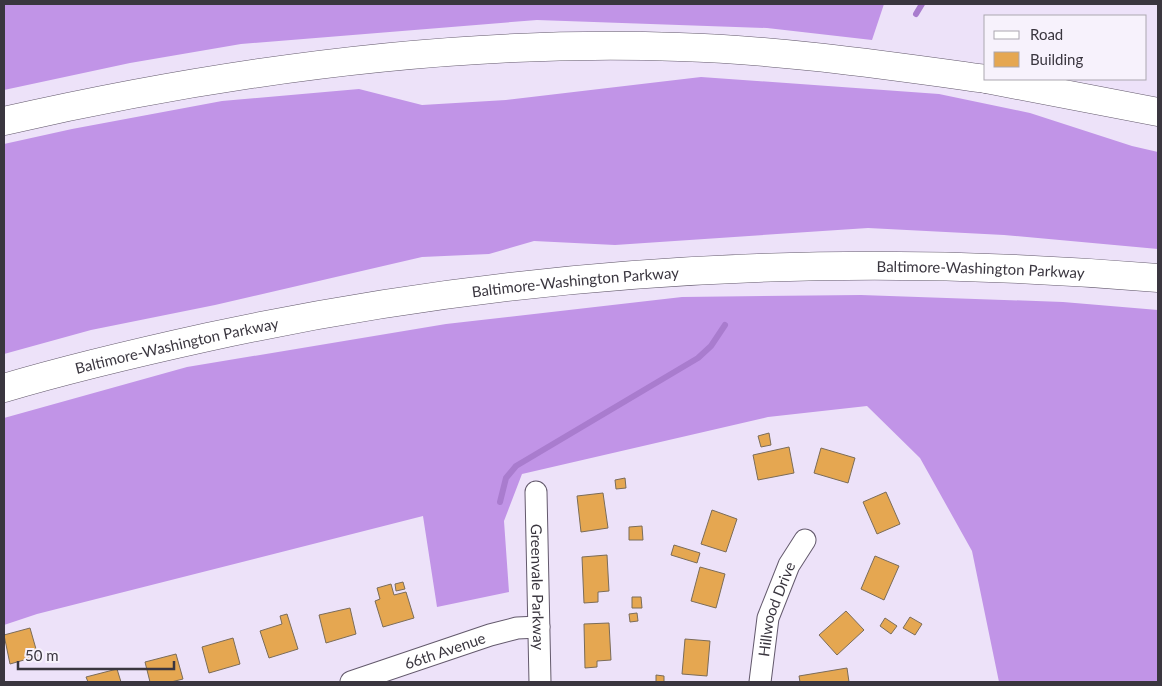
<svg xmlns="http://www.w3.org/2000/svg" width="1162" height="686" font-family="Lato,sans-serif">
<rect width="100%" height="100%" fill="#ede2f9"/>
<path fill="#c194e7" d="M4,4H884L872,40L767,28L537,20L241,44L130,63L4,90Z
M701,77L939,94L1030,113L1132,146L1158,152V249L1004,235L868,228L615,245L534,241L489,254L422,257L215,305L91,330L4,354V144L72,129L222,101L359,89L422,105L506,100Z
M861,295L1063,302L1158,310V682H999L972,551L920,458L867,406L768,417L522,474L504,521L509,592L437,607L423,516L37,614L4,625V418L187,367L446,324L682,297Z"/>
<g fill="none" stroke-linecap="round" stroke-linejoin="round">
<path stroke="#a97cce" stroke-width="6" d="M916,14L922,4
M500,502L506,478L516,466L698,358L711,346L725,325"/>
</g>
<path fill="#e5a751" stroke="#7b6c59" d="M769,433L771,445L761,447L758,436Z
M789,447L794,473L758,480L753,455Z
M821,448L855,458L848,483L814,473Z
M625,478L626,488L616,489L615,480Z
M886,492L900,524L877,534L863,502Z
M603,493L608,528L581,532L577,496Z
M712,510L737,519L726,552L701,544Z
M642,526L643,540H629V527Z
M674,545L700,553L697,563L671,555Z
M607,555L609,591L598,592V602L584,603L582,557Z
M875,556L899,566L884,600L861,589Z
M700,567L725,574L716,608L691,601Z
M403,582L405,589L396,591L395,584Z
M391,584L394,595L406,592L414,618L383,627L375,601L380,599L377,588Z
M632,597H641L642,608H632Z
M350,608L356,634L326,643L319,615Z
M846,611L864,630L837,655L819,635Z
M637,613L638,621L630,622L629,614Z
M287,614L298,649L269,658L260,631L282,624L280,616Z
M910,617L922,624L915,635L903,628Z
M885,618L897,626L891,634L880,626Z
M609,623L611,660L597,661V667L585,668L584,624Z
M30,628L38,656L10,664L4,635Z
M233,638L240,664L209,673L202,647Z
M685,639L710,641L707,676L682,674Z
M176,654L183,679L171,682H150L145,662Z
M847,668L849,682H800L799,676Z
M117,669L121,682H88L86,677Z
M656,675L664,676V682H656Z"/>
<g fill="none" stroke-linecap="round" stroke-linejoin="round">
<defs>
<g id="street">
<path id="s1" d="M536,492L540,682"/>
<path id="s2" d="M351,682L490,635L517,628L539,627"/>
<path id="s3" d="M760,682L768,618L789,565L805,540"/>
</g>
<g id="highway">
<path d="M986,79L1158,112"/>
<path d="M4,121C224,71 452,39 679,47C781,50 884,65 986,79"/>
<path id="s4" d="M4,388C71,368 140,352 208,337C520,269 840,251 1158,278"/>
</g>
</defs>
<use href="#street" stroke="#63596c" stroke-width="23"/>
<use href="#highway" stroke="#63596c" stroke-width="29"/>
<use href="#street" stroke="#fff" stroke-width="21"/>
<use href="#highway" stroke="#fff" stroke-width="28"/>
</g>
<g text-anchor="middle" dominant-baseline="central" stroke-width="5" stroke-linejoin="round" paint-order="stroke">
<g font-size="15" fill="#3a363f" stroke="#f7f2fc">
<text stroke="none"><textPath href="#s4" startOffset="988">Baltimore-Washington Parkway</textPath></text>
<text stroke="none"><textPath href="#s4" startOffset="582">Baltimore-Washington Parkway</textPath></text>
<text stroke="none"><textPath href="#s4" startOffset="178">Baltimore-Washington Parkway</textPath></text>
<text stroke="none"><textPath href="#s1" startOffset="95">Greenvale Parkway</textPath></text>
<text stroke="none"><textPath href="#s3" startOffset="75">Hillwood Drive</textPath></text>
<text stroke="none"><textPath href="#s2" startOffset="99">66th Avenue</textPath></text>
</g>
</g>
<rect width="1162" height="686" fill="none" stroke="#3a363f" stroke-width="10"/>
<rect x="984" y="15" width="162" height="65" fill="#f7f2fc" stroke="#aba7b0"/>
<rect x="994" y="31" width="25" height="8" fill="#ffffff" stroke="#aba7b0"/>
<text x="1030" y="40" font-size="15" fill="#3a363f">Road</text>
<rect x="994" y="52" width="25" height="15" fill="#e5a751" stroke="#aba7b0"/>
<text x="1030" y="65" font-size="15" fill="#3a363f">Building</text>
<path d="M18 661v8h156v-8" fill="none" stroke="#3a363f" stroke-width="2.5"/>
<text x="25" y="661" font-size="15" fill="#3a363f" stroke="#f7f2fc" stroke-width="4" paint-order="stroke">50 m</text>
</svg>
